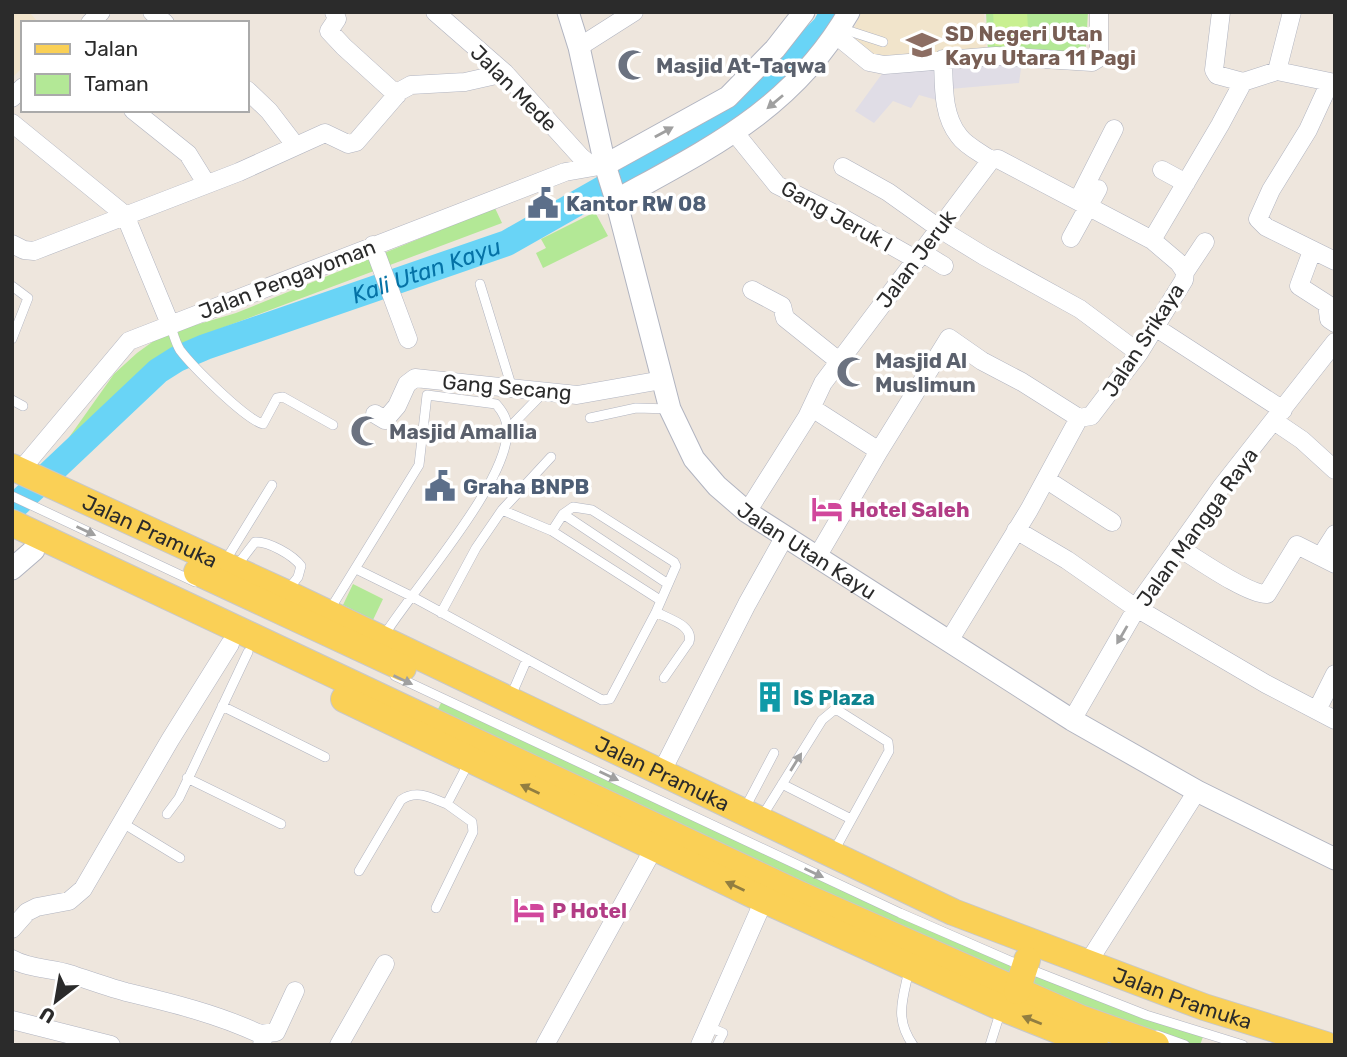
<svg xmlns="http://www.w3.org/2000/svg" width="1347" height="1057" font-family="Rubik,sans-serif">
<rect width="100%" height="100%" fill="#eee6dd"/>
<path fill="#e0dde6" d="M1022,61L1019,83L950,89L944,102L919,95L911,108L893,101L874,123L855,111L884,71Z"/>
<path fill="#f1e4cb" d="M12,12H29L39,23H23V67L12,78Z
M861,12H984L986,53L871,61L851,36Z"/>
<path fill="#b3e896" d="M986,12H1088L1085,60L988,52Z
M495,208L502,223L206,334L164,355L119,395L70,449L60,450L114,374L137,353L162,335L236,313Z
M595,212L608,236L543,268L536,253L546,248L541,239Z
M353,584L383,599L373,620L343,605Z
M443,699L900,913L1204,1034L1200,1045H1188L1047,994L436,713Z"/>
<path fill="#c9f091" d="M993,12H1027L1029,44L995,46Z"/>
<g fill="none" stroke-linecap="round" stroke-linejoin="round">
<path stroke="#69d4f6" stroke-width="26" id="s1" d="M12,509L158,371L177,359L205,347L507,243L743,109L825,27L833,12"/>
<defs>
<path id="service" d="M840,28L883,42
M480,284L512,388
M12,286L28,298L12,339
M170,324C173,332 175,342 180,350C192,366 245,419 263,424L277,398L283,397L333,425
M12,400L23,406
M590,418L636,408L670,409
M508,429L543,393
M12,496L195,582
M563,514L668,584
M552,531L660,600
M224,563L272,485
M235,568L255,542C268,541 293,555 301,566L298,577L287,591
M356,569L411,596L602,700L610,699L656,612L676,566L674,562L592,510L573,507L563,514L552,531L502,510
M329,611L419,465L427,395L496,404C502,411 507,418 507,428C511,480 412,590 383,637
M656,612C668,619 694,625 689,642L664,678
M441,613L476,548L502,510L551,457
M395,676L900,913L1024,967L1146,1015L1243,1045
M511,696L527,659
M222,706L325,757
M187,778L281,824
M782,784L851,819
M744,810L774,753
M167,814L179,798L248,652
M761,818L822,720L834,710L839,711L888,742L889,751L834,851
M121,822L180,858
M359,871L401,800C417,789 431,798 447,804
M436,908L473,832L472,822L447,804L469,762
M909,970C903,999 894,1018 913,1045
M709,1027L723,1033L717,1045
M1157,1035L1185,1045
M990,1045L1001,1010"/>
<path id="minor" d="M152,12L165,23
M334,12L337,19L329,31L344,47L397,95
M435,12L505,73L581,157L592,166
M1221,12L1214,70L1217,75L1243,82
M90,23L101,12
M836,35L869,62L884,65L996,56L1092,62L1097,59L1099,55V12
M579,47L634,12
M943,59C944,85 942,115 959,136C966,146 981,153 991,160
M1277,71L1335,83
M1330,82L1308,130L1271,190L1258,219L1266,227L1335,261
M247,90L269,111L292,141L294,147
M12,98L23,87
M133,110L188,154L206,183
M12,123L125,215L170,324
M735,133L777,185L841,217L917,260
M991,160L998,159L1152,240
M843,167L888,192L940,229L984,256L1080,309L1139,353
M1162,170L1186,183
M1078,200L1114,129
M1071,238L1098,189
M12,244L24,250L34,251L239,172L325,133L348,144L356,142L400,91L411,85L465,82L505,73
M373,245L408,339
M1312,251L1299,286L1327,304L1329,319L1335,323
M923,253L944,266
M1185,272L1205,242
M752,290L782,306L785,318L840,362
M1155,327L1283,410
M812,408L879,451
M375,414L385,420L397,406L407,384L415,378L577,395L662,380
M1079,418L1091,416L1139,353L1184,280L1185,272L1179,263L1152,240L1220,125L1243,82L1277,71L1292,12
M1274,421L1302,440L1335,470
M20,471L129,341L565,172L605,165
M1047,480L1112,522
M747,512L807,417L823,383L991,160
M1016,530L1067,560L1133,606L1266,684L1335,720
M1178,547C1196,558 1248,595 1267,594L1297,545L1335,564
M1321,556L1335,534
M817,557L879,451L949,338L982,361L1022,382L1079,418
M949,641L1029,510L1079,418
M1317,710L1335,674
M1072,720L1143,597L1222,486L1335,342
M661,773L747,604L785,536
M12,929L27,912L37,907L69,901L83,889L170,740L230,644
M12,959C29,969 51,968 70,974C88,980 107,987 126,992C172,1003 217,1014 260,1034L263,1039L262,1045
M1087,964L1197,791
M12,1020L111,1045
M260,1034L276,1032L295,991
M339,1045L385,964
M545,1045L654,848
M700,1045L764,900"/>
<g id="tertiary">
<path id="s2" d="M568,12L579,47L605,165L616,200L670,409L694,459L717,486L747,512L1072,720L1197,791L1335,859"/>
<path d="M605,165L728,97L775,49L804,12"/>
<path d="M616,200C710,148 793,109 849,12"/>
<path d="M12,569L34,550"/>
</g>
<g id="primary">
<path id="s3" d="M12,467L286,593L953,912L1204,1007L1326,1045"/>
<path d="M12,523L801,895L1080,1018L1156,1045"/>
<path d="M197,572L403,668"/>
<path d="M344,699L764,900L1002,1008L1095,1045"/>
<path d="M1017,991L1027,960"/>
</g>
</defs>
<use href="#service" stroke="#b1b4c0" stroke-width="10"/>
<use href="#minor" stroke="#b1b4c0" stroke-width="19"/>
<use href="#tertiary" stroke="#b1b4c0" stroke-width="23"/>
<use href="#primary" stroke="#c8c8c8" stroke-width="28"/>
<use href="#service" stroke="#fff" stroke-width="9"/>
<use href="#minor" stroke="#fff" stroke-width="18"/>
<use href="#tertiary" stroke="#fff" stroke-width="21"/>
<use href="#primary" stroke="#fad056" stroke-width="26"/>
</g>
<defs><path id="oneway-solid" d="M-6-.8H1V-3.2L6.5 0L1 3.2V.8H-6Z" transform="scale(1.75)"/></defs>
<g fill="#a0a0a0">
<use href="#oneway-solid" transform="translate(775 102) rotate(140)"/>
<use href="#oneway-solid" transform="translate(664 132) rotate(-29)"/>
<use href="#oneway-solid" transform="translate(86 531) rotate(25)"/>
<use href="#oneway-solid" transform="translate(1122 635) rotate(120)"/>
<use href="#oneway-solid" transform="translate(403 680) rotate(25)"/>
<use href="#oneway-solid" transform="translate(796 762) rotate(-58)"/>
<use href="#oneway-solid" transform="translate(609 776) rotate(25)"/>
<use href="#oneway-solid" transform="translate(814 873) rotate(25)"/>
</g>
<g fill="#927e40">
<use href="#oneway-solid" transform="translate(530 789) rotate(-155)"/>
<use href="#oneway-solid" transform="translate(735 886) rotate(-155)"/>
<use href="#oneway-solid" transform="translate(1032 1020) rotate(-158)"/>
</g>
<defs>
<symbol id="school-bare" viewBox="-9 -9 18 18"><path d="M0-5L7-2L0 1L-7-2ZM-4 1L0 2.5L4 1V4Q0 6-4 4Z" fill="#8d6e63" stroke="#fff" stroke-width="2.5" paint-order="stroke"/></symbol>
<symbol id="mosque-bare" viewBox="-9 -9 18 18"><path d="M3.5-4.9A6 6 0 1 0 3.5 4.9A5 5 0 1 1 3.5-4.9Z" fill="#6b7280" stroke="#fff" stroke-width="2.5" paint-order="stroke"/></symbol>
<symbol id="civic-bare" viewBox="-9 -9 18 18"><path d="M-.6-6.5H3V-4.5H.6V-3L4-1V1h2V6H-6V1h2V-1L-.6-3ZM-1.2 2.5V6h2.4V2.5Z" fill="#5c6f8a" stroke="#fff" stroke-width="2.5" paint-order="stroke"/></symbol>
<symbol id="hotel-bare" viewBox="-9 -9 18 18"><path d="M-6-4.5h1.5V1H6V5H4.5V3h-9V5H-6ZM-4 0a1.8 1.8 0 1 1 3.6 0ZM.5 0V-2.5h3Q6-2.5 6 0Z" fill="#d1479c" stroke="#fff" stroke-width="2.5" paint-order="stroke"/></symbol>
<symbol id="building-bare" viewBox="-9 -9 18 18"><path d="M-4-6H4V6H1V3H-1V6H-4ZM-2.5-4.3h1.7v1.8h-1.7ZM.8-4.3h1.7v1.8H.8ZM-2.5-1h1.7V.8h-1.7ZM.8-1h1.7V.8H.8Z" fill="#0f9aa8" stroke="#fff" stroke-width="2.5" paint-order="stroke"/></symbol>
</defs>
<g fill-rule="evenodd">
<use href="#school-bare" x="900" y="23" width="44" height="44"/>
<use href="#mosque-bare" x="611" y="43" width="44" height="44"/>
<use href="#civic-bare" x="521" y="181" width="44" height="44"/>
<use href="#mosque-bare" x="830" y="350" width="44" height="44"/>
<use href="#mosque-bare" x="344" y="409" width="44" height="44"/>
<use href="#civic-bare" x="418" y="464" width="44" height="44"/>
<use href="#hotel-bare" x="805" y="487" width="44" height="44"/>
<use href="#building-bare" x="748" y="675" width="44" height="44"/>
<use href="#hotel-bare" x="507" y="888" width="44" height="44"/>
</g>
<g text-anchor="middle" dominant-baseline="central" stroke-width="7" stroke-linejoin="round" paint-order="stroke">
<g font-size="21" font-weight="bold" fill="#785e54" stroke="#fff" text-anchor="start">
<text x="945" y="33">SD Negeri Utan<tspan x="945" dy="24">Kayu Utara 11 Pagi</tspan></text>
</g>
<g font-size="21" font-weight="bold" fill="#5b616d" stroke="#fff" text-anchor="start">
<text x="656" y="65">Masjid At-Taqwa</text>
<text x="875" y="360">Masjid Al<tspan x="875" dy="24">Muslimun</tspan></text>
<text x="389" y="431">Masjid Amallia</text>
</g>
<g font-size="21" fill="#2b2b2b" stroke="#fff">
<text transform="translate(514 88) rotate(45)">Jalan Mede</text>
<text transform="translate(837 216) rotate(29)">Gang Jeruk I</text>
<text transform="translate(916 259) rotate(-53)">Jalan Jeruk</text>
<text transform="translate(287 279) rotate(-21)">Jalan Pengayoman</text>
<text transform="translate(1143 340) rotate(-57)">Jalan Srikaya</text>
<text transform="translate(507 387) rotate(5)">Gang Secang</text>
<text transform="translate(1197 527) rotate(-54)">Jalan Mangga Raya</text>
<text stroke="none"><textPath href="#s3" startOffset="152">Jalan Pramuka</textPath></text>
<text stroke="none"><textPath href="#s2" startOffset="612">Jalan Utan Kayu</textPath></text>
<text stroke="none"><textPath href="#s3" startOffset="719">Jalan Pramuka</textPath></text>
<text stroke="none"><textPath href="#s3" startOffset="1286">Jalan Pramuka</textPath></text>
</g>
<g font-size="21" font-weight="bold" fill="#4e5e75" stroke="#fff" text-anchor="start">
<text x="566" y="203">Kantor RW 08</text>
<text x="463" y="486">Graha BNPB</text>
</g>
<g font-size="21" font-weight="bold" fill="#b23c85" stroke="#fff" text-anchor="start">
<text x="850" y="509">Hotel Saleh</text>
<text x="552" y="910">P Hotel</text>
</g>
<g font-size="21" font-weight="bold" fill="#0d838f" stroke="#fff" text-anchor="start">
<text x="793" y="697">IS Plaza</text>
</g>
<g font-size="23" font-style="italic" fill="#0572a6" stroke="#fff">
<text stroke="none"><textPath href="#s1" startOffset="488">Kali Utan Kayu</textPath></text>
</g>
</g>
<rect width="1347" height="1057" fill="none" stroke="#2b2b2b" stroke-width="28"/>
<rect x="21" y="21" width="228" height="91" fill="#ffffff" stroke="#aaaaaa" stroke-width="2"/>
<rect x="35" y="44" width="35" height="10" fill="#fad056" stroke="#aaaaaa" stroke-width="2"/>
<text x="84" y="56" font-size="21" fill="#2b2b2b">Jalan</text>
<rect x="35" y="74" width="35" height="21" fill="#b3e896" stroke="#aaaaaa" stroke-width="2"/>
<text x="84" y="91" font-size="21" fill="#2b2b2b">Taman</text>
<g transform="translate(56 1001) rotate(211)" stroke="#ffffff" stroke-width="5" paint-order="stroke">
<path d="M0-5L12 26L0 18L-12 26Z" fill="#2b2b2b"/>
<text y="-10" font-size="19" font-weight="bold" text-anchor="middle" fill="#2b2b2b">U</text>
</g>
</svg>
